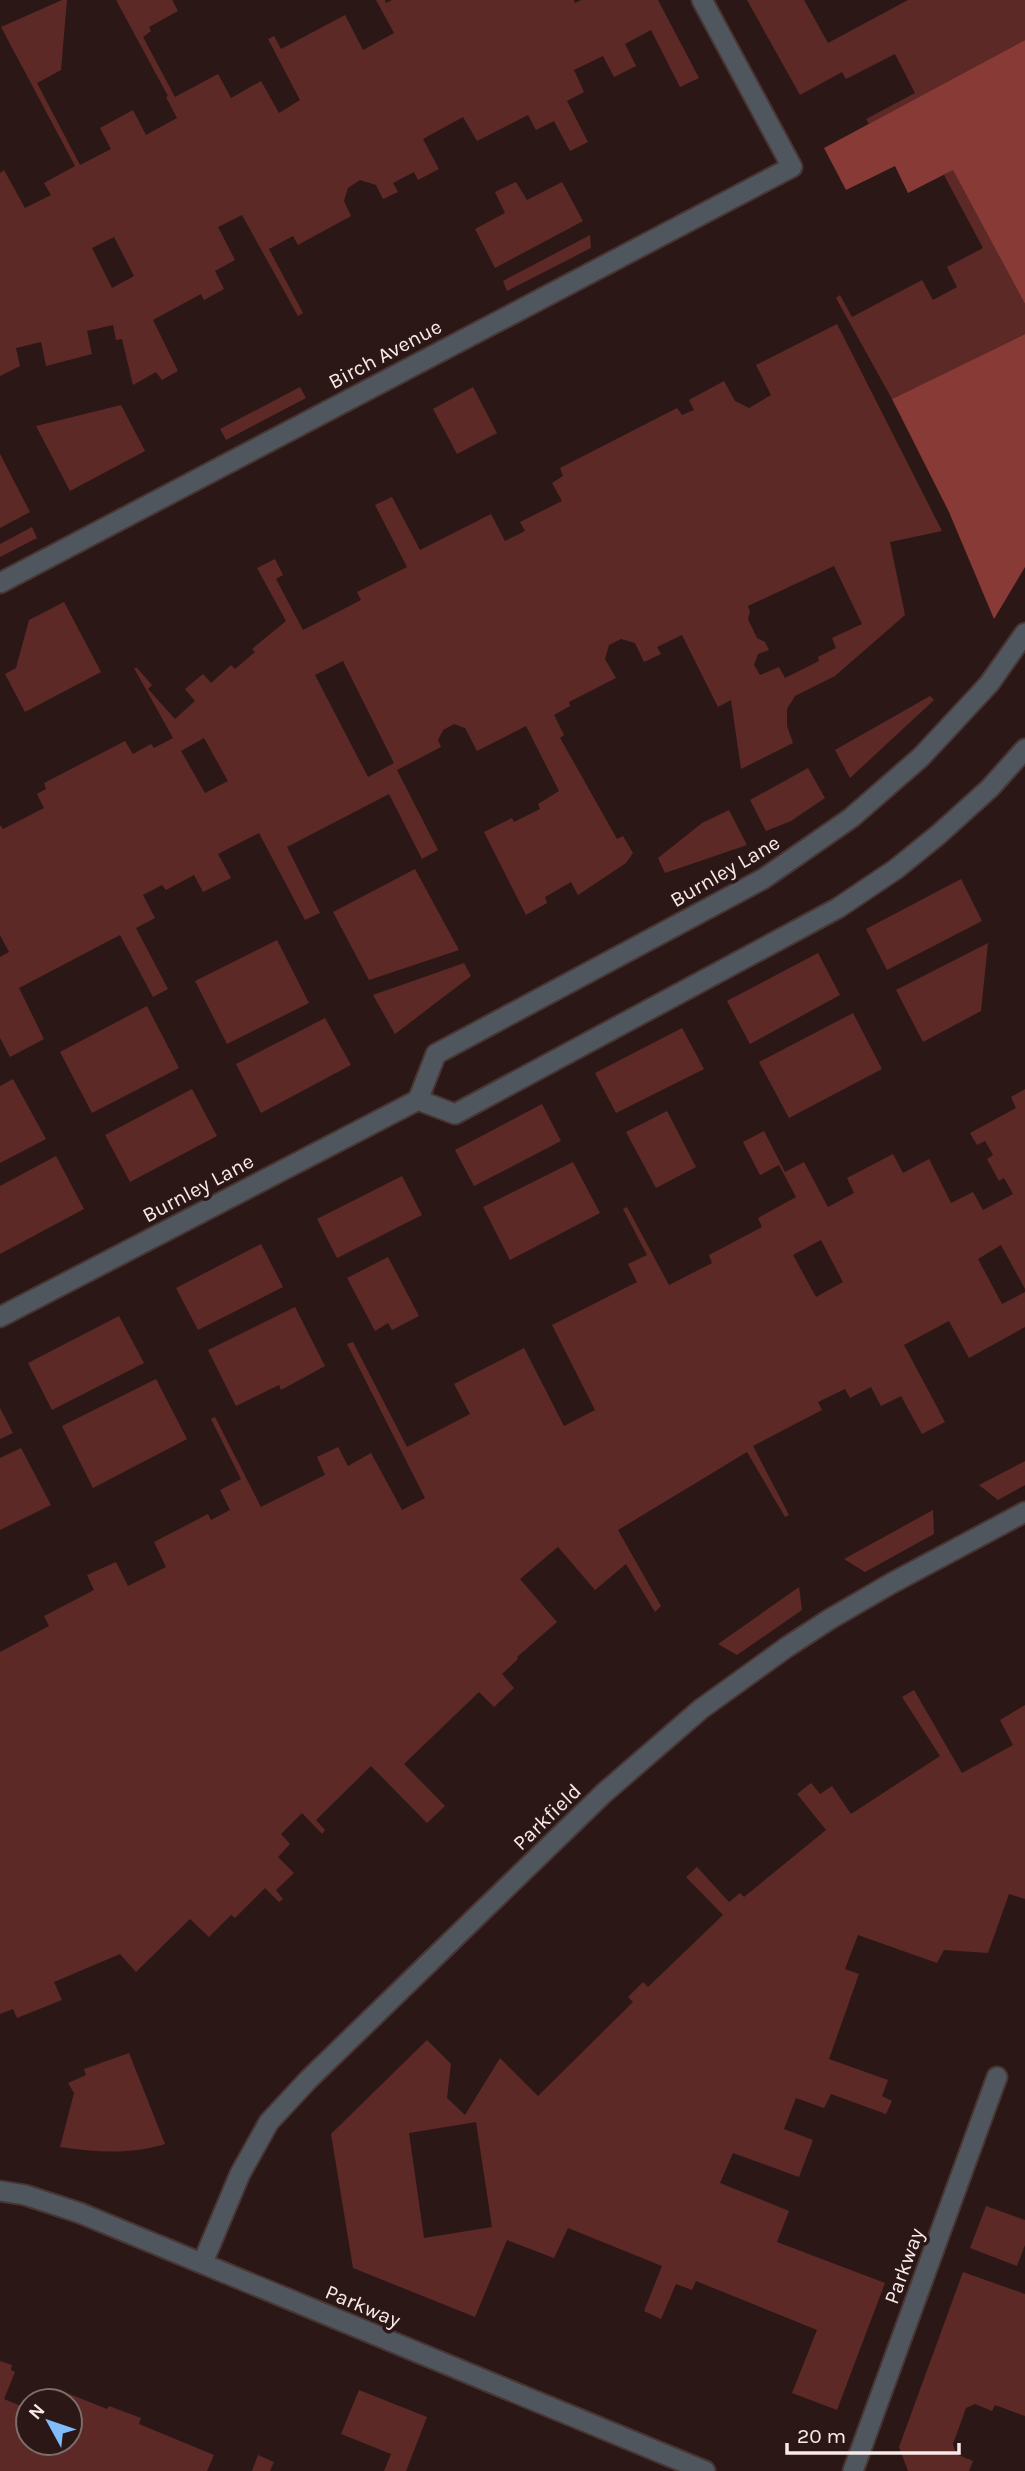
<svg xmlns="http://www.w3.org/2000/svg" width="1025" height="2471" font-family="Karla,sans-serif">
<rect width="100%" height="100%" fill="#2b1816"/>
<path fill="#5c2926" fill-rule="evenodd" d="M62,0H67L61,70L37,83L80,165L111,149L100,128L133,110L146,135L177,118L166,97L168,96L116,0H172L178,11L149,27L151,31L143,37L175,97L218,74L231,98L261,81L279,113L300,100L268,39L274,36L281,49L345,15L363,50L394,33L376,0H385L386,3L392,0H574L575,3L581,0H658L699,78L680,87L651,30L625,44L636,66L614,77L603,56L574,70L584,92L567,101L588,142L570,151L554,121L536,130L528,115L477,141L463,117L423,139L439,169L418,180L414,172L393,183L398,192L383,199L376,185L360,180L348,188L344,201L351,216L298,245L293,236L269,249L303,313L298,316L242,215L218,227L235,260L215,271L224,289L204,300L201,294L153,320L178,371L162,380L156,372L133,385L122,339L116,340L113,325L87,331L92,354L46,366L41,342L16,348L20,366L0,376V173L4,170L25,208L51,195L44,183L75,166L1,27ZM114,237L134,276L112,288L92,248Z
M747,0H804L828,43L908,0H1025V40L869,124L866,119L915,93L895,54L846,79L842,72L800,95Z
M953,169L1025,304V334L892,399L836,298L840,295L852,317L922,280L933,300L957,287L947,267L983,248L944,175Z
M516,182L527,200L562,182L583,221L495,268L475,229L505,213L495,192Z
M590,235L591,248L507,291L503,281Z
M837,324L942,531L890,542L905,615L835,676L795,696L787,709V726L793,743L741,769L731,700L718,707L682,635L657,647L661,654L644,662L635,643L621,639L609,645L605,659L616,678L569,702L570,706L554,715L564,735L560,738L617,839L623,836L633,853L626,863L578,895L571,882L545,897L547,903L526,915L484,832L512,818L514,822L540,809L538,804L559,791L526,726L477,751L465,728L454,724L443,730L438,740L441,747L397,770L438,850L422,859L389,794L287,847L320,913L305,920L259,833L218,854L231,878L203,892L194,875L166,890L162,885L143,895L155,918L136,928L168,989L153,997L120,935L19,988L44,1039L10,1057L0,1038V957L9,952L0,935V825L3,829L44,808L37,794L46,789L44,783L125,741L133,754L151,744L154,748L173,738L134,668H137L152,685L148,689L175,719L195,701L185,689L203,674L211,683L231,665L235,669L255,652L252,649L286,621L257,568L275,559L283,575L276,579L303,630L361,600L357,592L407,567L375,505L392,497L420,550L491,514L505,541L525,531L520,522L562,501L552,483L563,476L560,468L677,408L682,415L694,410L689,400L724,381L735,401L749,408L771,395L756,365ZM834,566L862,624L832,638L836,648L818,657L819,661L785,678L779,667L760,675L754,665L758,654L769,650L765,642L757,638L748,619L750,612L748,606ZM343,661L394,763L368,777L315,675ZM204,738L228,781L205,793L181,751Z
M300,387L306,398L226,440L220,429Z
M473,387L497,433L457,454L433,409Z
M121,405L145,451L70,491L36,426Z
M0,454L30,512L0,528Z
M32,527L37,538L0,557V544Z
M64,602L101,672L25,712L5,674L16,668L29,620Z
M930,696L934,700L850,778L835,750Z
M808,768L825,798L791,821L766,831L750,800Z
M729,810L747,845L665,873L658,858L702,823Z
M415,869L459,950L369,980L333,912Z
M961,879L982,921L887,970L866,929Z
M277,940L309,1003L227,1044L195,981Z
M988,943L981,1011L923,1042L896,990Z
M818,953L840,995L750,1044L727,1001Z
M464,963L471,976L395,1034L373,995Z
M147,1006L179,1068L92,1113L60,1052Z
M853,1013L882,1069L789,1118L759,1062Z
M325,1018L351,1065L261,1113L236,1064Z
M682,1028L704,1069L616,1113L595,1073Z
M13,1079L46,1139L0,1163V1086Z
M192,1089L217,1136L130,1182L105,1135Z
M1025,1089V1289L1001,1245L978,1259L1002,1304L1025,1292V1327L969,1358L949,1321L904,1345L945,1422L922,1434L901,1396L881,1406L871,1387L850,1398L845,1389L818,1402L822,1410L753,1446L789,1515L785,1517L747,1452L618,1530L661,1606L655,1612L626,1564L595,1590L558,1547L520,1579L557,1622L517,1657L518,1659L502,1674L514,1688L494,1707L479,1692L404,1764L445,1806L427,1823L371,1766L316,1820L325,1830L322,1834L302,1813L281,1834L290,1844L278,1857L294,1873L276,1890L283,1899L279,1902L265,1888L235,1918L231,1915L209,1937L190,1919L136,1972L120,1954L54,1982L62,2000L17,2018L13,2009L0,2014V1652L49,1626L44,1616L94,1590L87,1575L116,1562L128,1586L166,1567L154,1542L208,1514L211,1520L230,1510L220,1490L241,1479L211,1419L215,1417L261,1507L325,1475L317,1457L338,1447L348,1466L371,1453L402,1510L425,1498L347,1344L353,1342L407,1447L470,1414L454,1384L524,1348L564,1426L595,1410L552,1325L637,1282L628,1264L647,1255L623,1209L627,1207L669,1285L712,1263L709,1255L762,1227L758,1218L796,1197L779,1165L760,1175L743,1142L764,1131L785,1172L804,1162L828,1207L854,1193L847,1178L893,1154L903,1173L929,1159L951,1203L973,1192L983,1210L1013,1194L1004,1178L999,1181L987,1159L993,1155L985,1141L977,1145L970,1133L1016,1108L1011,1097ZM821,1240L843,1282L816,1297L793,1255Z
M542,1104L561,1141L474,1186L455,1150Z
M667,1111L696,1167L656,1188L626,1132Z
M56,1156L84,1209L0,1254V1186Z
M573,1162L600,1213L510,1260L483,1207Z
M402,1176L422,1215L337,1258L317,1219Z
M261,1244L283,1287L198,1330L176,1288Z
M388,1257L419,1316L392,1330L388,1323L375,1331L347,1278Z
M295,1307L325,1366L281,1390L279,1385L236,1406L208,1350Z
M119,1316L144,1363L52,1410L28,1363Z
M156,1379L187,1439L93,1488L62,1426Z
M0,1408L13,1433L0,1439Z
M21,1448L51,1505L0,1530V1458Z
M1025,1461V1485L998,1500L979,1485Z
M933,1510L934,1534L865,1572L844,1559Z
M799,1587L802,1610L737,1655L718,1644Z
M914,1690L962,1773L1013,1745L1000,1720L1025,1705V1899L1009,1894L988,1953L944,1950L937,1963L858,1935L845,1969L859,1974L829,2059L888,2080L882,2096L892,2101L886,2114L831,2094L824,2108L796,2098L784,2129L813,2140L799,2177L733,2153L720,2183L789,2211L777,2242L885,2283L837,2410L792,2393L817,2330L696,2281L692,2290L676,2284L661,2319L644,2311L662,2266L568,2228L554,2258L507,2240L475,2317L353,2268L331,2134L427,2040L451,2064L447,2098L465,2115L500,2058L538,2096L633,2002L628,1997L643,1982L648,1987L723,1915L686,1877L697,1867L729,1902L740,1893L744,1897L826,1830L797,1794L811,1783L820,1794L832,1786L851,1814L940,1756L902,1697ZM476,2122L492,2227L424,2238L409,2133Z
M129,2053L165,2144C130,2155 96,2152 60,2147L74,2093L68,2083L86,2075L84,2069Z
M986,2206L1025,2220V2245L1017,2266L970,2248Z
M963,2272L1025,2294V2416L995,2405L992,2411L975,2404L966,2408L953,2444L956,2454L973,2461L969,2471H908L899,2447Z
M0,2361L12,2365L11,2370L15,2372L4,2399L28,2409V2443H70V2401H53L57,2389L107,2409L109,2406L141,2418L139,2424L214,2455L207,2471H0Z
M359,2390L427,2417L406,2471H384L391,2454L341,2434Z
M258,2455L274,2462L270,2471H252Z"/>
<path fill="#873a36" d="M1025,40V304L953,170L908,193L895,166L846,190L824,148Z
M1025,334V567L994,619L949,512L892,399Z"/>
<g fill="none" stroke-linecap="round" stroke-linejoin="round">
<defs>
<path id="minor" d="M0,583L792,167L702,0
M0,2191L25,2195L80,2213L705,2471
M203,2262L240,2174L269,2122L309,2079L604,1793L701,1709L787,1647L830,1619L892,1583L1025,1512
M853,2471L997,2077"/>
<path id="tertiary" d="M418,1100L455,1114L838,908L896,869L938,835L990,788L1025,749
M0,1317L418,1100L436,1054L763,879L851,818L921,757L989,684L1025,633"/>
</defs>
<use href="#minor" stroke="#483534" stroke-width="23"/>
<use href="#tertiary" stroke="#483534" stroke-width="23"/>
<use href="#minor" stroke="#50565d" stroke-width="19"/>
<use href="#tertiary" stroke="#50565d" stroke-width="19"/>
</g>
<g text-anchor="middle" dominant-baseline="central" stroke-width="7" stroke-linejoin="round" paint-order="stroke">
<g font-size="21" fill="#f9eae9" stroke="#2b1816">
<text transform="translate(385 354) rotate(-28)">Birch Avenue</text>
<text transform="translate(725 871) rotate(-30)">Burnley Lane</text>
<text transform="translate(198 1188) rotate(-28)">Burnley Lane</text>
<text transform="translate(547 1817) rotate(-44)">Parkfield</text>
<text transform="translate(904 2266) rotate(-70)">Parkway</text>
<text transform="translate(363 2306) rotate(23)">Parkway</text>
</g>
</g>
<g transform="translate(49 2422) rotate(310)"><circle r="33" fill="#2b1816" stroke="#7d6c6a" stroke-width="2"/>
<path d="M0-5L12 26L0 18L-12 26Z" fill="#81bdfa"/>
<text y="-10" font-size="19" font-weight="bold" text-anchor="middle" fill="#f9eae9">N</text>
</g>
<path d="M787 2443v10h172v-10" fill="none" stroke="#f9eae9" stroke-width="3.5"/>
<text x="797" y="2443" font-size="21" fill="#f9eae9" stroke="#2b1816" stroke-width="5" paint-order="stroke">20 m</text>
</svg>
